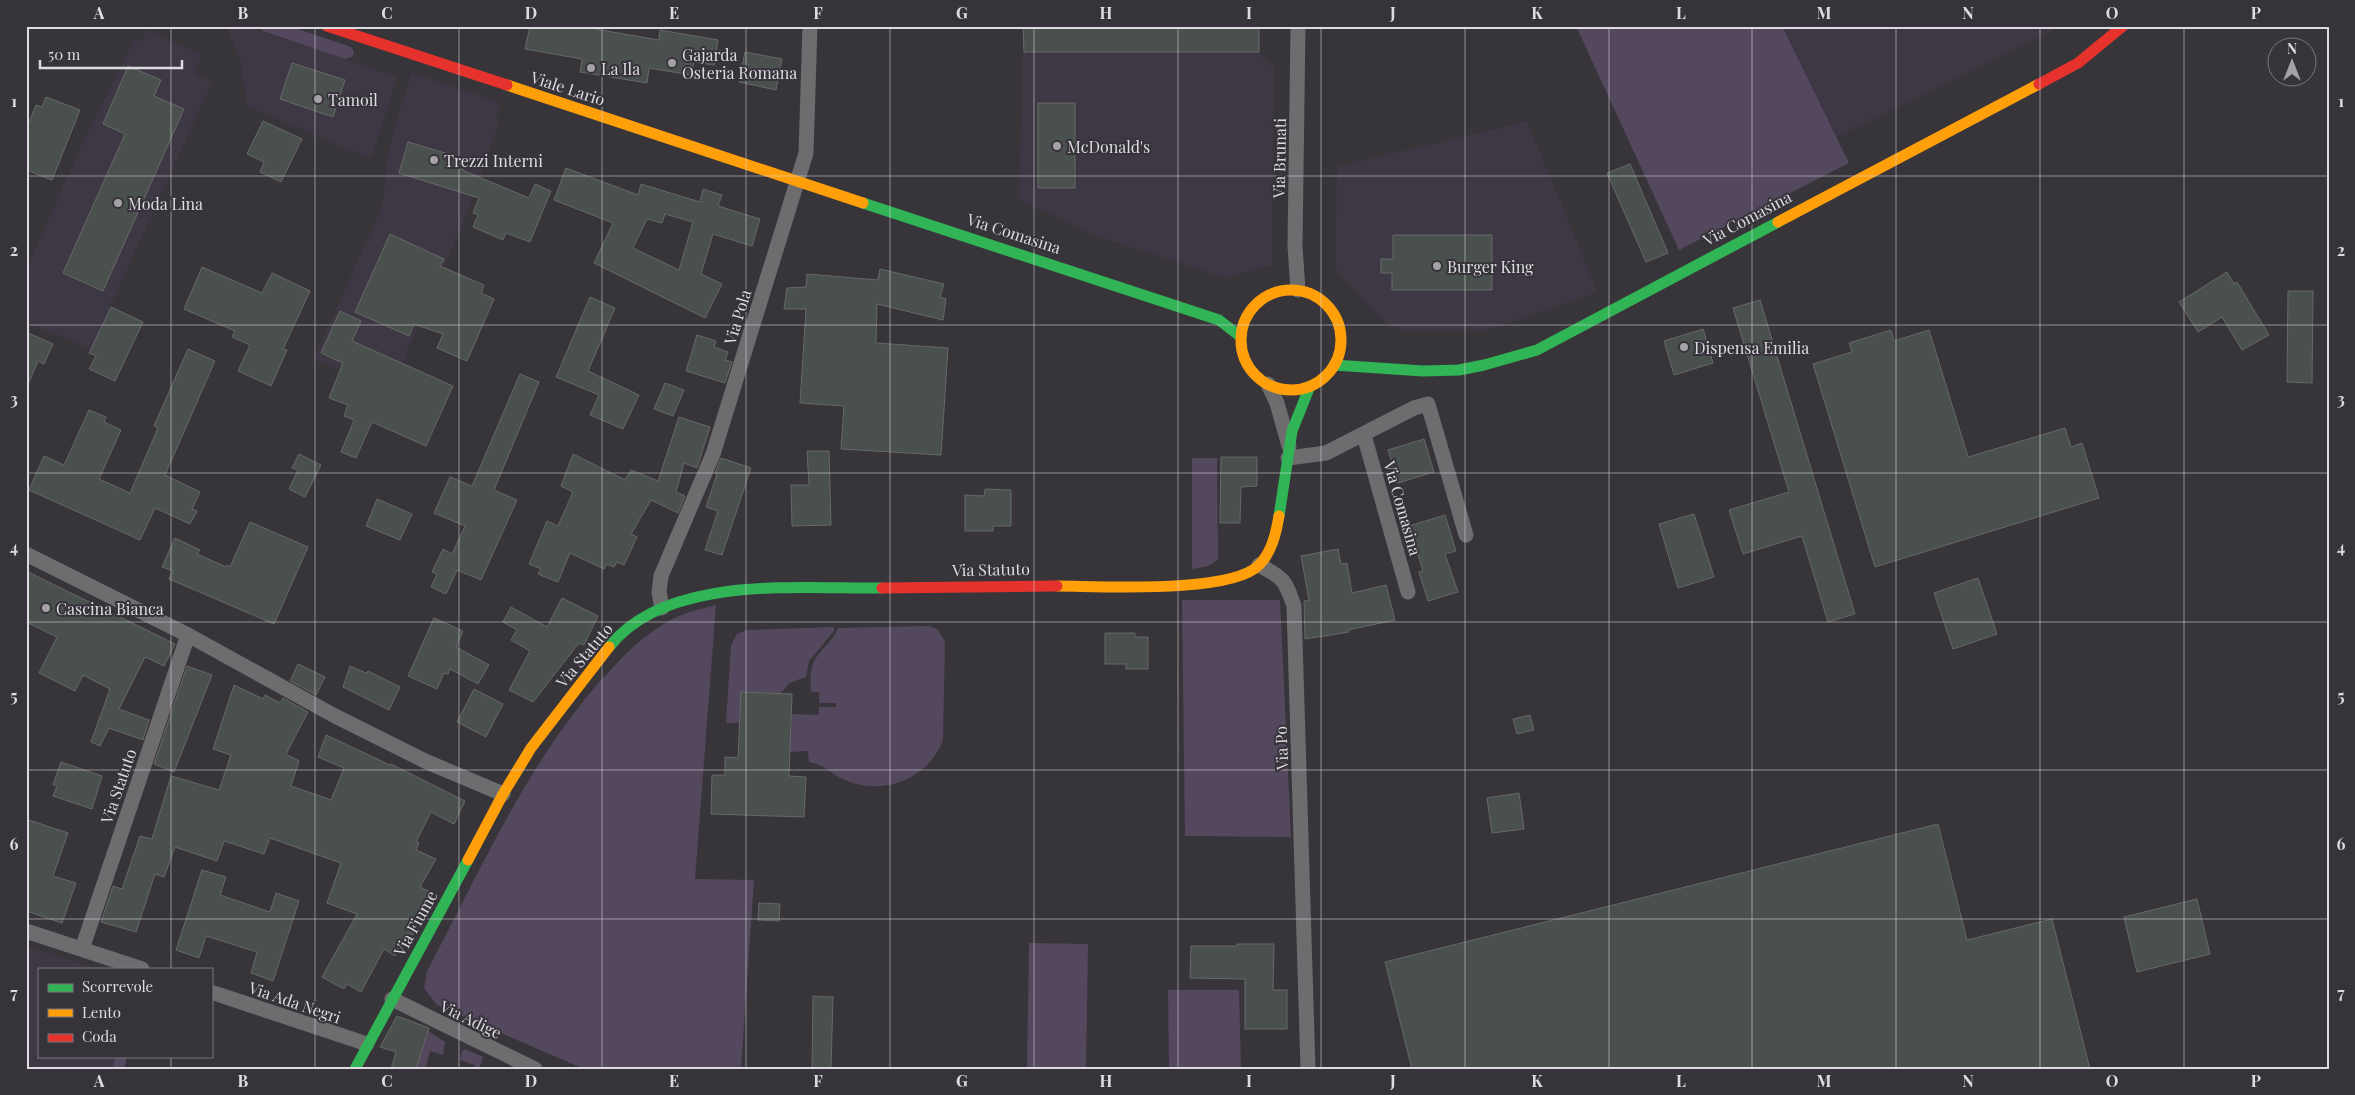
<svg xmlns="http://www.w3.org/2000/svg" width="2355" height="1095" font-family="'Playfair Display',serif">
<rect width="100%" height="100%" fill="#373539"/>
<path fill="#3d3843" d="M229,26H247L398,77L371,159L247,106L240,62L228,30Z
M1023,26H1259V52L1274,67L1272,265L1226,278L1100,237L1019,200Z
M1782,26H2057L2051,32L1836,137Z
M146,30L202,54L194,74L213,80L91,349L26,322V269L83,142L115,77L134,39L141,42Z
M411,73L501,103L496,118L500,120L473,199L390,392L314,359L382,206L389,147Z
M1527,121L1598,292L1485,331H1402L1386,323L1335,270L1337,167Z
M26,946L98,969H39V1056H127L124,1069H26Z"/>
<path fill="#53485e" d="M260,26H289L348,46L352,48L354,53L352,57L345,59L263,31Z
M1576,26H1782L1849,163L1679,250Z
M1192,458H1217L1218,560L1208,566L1192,569Z
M1182,600H1280L1291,837L1185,836Z
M716,605L695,879L754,880L741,1069H584L437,1005L424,988L427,971C480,871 527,763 603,678C619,661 636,642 656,629C674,616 694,610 716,605Z
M929,626L937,629L945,642L943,740C929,778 885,796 847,781C832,775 826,765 809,762L808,751L790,752L792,714L819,715V707H836V703H819V692H811C811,683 809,673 813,664C818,650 833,642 838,628Z
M834,627V631L809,661L806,677L789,683L781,693L741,692L739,723H726L731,645L737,634L747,630Z
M1029,943L1088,944L1086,1069H1027Z
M1168,990H1239L1241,1069H1169Z
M428,1031L445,1042L443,1055L430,1051L425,1069H416Z
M465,1049L483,1057L479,1069H474L475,1065L460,1060L462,1051Z
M111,1056H127L124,1069H112L115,1058Z"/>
<path fill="#4a504d" stroke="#676868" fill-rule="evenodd" d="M530,26H578L659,40L660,30L718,40L714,65L694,62L691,75L649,68L647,83L580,72L582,59L525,49Z
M1023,26H1259V52H1024Z
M745,52L782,59L776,90L739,82Z
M292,63L345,80L333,117L280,99Z
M128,66L161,80L154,96L184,109L103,291L63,273L125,134L103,124Z
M46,97L80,110L52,180L26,170V130L36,105L42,107Z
M1038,103H1075V188H1038Z
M263,121L302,139L281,182L260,172L264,162L247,154Z
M408,142L465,159L462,170L529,198L535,184L551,191L530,242L506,233L503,240L473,227L478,215L473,213L479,198L399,173Z
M1630,164L1668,253L1646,262L1607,173Z
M566,168L638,195L641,184L700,202L703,189L722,195L718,206L760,219L752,246L713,234L701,274L722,284L705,318L594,263L613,223L554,200ZM665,214L693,222L679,270L633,248L647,219L662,223Z
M390,234L444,259L440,266L484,285L481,293L494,299L467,361L437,348L443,334L414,324L409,336L355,312Z
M1393,235H1492V290H1392V273H1381V259H1393Z
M202,267L262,293L272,273L310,291L283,349L287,350L271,386L238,371L250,345L232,337L235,331L184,309Z
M880,269L944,284L940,297L946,299L943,320L877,304L876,343L948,348L941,455L841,449L844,406L800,403L806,309H784L787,288L806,287L807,274L878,280Z
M2227,272L2234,284L2237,282L2269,335L2242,350L2222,317L2198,332L2179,302Z
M2288,291H2313L2312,383L2287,382Z
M590,297L615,308L588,371L639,395L623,429L590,415L599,395L556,377Z
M1760,300L1855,614L1828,622L1802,536L1743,554L1729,510L1789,492L1733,308Z
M111,307L143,322L115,381L89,369L96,356L89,353Z
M340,311L361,321L352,341L453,386L426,446L372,422L356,458L341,452L354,420L344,416L348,405L329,398L343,363L321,353Z
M1703,329L1713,363L1674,375L1664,341Z
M1891,330L1894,341L1929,330L1968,457L2065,428L2071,447L2082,443L2099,498L1875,567L1813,364L1852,352L1849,343Z
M26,332L53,344L44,364L38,361L26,389Z
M697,335L716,341L714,347L728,352L725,360L732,362L725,383L686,371Z
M188,349L215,361L165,475L200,492L192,509L197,511L190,524L155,508L140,540L29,490L44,456L64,465L89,410L106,417L104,422L121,430L99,479L130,493L158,428L154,426Z
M520,374L539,382L494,490L517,500L481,580L457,570L446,594L431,587L437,574L432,572L443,549L452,554L465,526L434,513L450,477L472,486Z
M665,383L684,390L673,416L654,409Z
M679,417L710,427L697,468L684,463L676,492L685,496L678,513L651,500L631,534L637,537L624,565L617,562L614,567L607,564L604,569L570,553L558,582L538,574L541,569L529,564L547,521L558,526L573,492L561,486L573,454L625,480L631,470L658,481Z
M1424,439L1434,472L1398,483L1388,450Z
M807,451H829L831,525L792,526L791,485H809Z
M299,454L321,465L305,497L289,489L298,470L292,468Z
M1221,457H1257V486L1241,487L1240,523H1220Z
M721,458L751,468L722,555L705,550L718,511L706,507L717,474L715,473Z
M985,489L1011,490V526H993V531H965V495L984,496Z
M377,499L412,514L400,540L366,526Z
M1694,514L1714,577L1678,588L1659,524Z
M1445,515L1456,551L1445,554L1458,592L1428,601L1419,572L1423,571L1409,526Z
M250,522L308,547L274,624L169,579L173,571L162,567L175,538L200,550L197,554L226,567L227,565L230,567Z
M1338,549L1341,564L1347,563L1352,593L1386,585L1395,620L1348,630L1349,632L1305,639L1304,601L1309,600L1301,556Z
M26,571L175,644L164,666L145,657L119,709L149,720L143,740L109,728L100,746L91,742L110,689L83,675L75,691L39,673L57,637L26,622Z
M1978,578L1997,634L1953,649L1934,593Z
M562,598L598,616L584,645L579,643L533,702L509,690L530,651L511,640L517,630L503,622L511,607L547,627Z
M434,618L463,631L456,647L489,665L478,684L450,669L448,674L444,673L437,689L408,676Z
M1105,633H1135V637H1148V669H1126V664H1105Z
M298,664L325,677L316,695L290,681Z
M187,666L212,675L174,772L154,764Z
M350,666L366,673L368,671L400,687L389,710L343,687Z
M234,685L263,699L265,695L280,703L283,698L308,712L286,754L299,761L291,786L331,800L344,768L318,757L326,735L390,765L391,764L465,801L454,824L431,812L416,842L419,843L416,850L436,859L420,887L434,894L413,935L408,933L395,956L384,949L361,992L347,984L344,989L322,977L357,914L327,903L341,863L270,838L264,854L224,841L217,861L175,847L164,877L155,874L136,932L101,922L113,886L122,889L140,836L152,839L171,776L219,790L231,755L213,749Z
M474,689L503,704L486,737L457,722Z
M741,692L792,694L789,776L806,777L804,817L711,814L712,775H725V757L738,758Z
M1530,715L1534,730L1517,734L1513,719Z
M61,762L102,776L92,809L53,796L57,786L53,785Z
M1519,793L1524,829L1492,833L1487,798Z
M26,819L68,833L53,876L76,883L62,923L26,911Z
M1938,824L1967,940L2052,919L2090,1069H1412L1385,962Z
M202,870L226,877L220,895L270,912L276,893L299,901L273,981L251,973L257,952L206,936L199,958L176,950Z
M2197,899L2210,954L2137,972L2124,917Z
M759,903L780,904L779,921L758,920Z
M1237,944H1274L1273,990H1287V1029H1245V979L1190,978L1191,946H1237Z
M813,996L833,997L831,1069H812Z
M397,1016L429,1028L416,1069H391L396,1052L380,1047Z"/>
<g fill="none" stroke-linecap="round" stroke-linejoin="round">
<path stroke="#6d6c6f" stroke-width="15" d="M1298,290L1295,246L1298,26
M1268,384L1277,403L1289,446
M1364,435L1408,592
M1288,458L1326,453L1414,408L1428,404L1466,535
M26,554L188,635L335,716L425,761L503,794
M1259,565C1284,578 1285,580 1294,606L1308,1069
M662,608L659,592L661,576L713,454L806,153L810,26
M26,931L142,969
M82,949L188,635
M211,992L367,1044
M392,999L535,1069"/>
<path stroke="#30b455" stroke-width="11" d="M863,203L1219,320L1241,337
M1334,365L1423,371L1459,370L1484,365L1537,350L1778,222
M1279,516L1292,431L1310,386
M609,647C666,574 800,589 882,588
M355,1069L468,860"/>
<path stroke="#ff9f0a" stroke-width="11" d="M507,85L863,203
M1778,222L2039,84
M1241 340a50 50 0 1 1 100 0a50 50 0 1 1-100 0Z
M1057,586C1100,586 1231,594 1259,565C1272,552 1276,533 1279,516
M468,860L503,794L531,748L609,647"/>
<path stroke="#e5322d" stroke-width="11" d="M327,26L507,85
M2039,84L2078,63L2123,26
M882,588L1057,586"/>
</g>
<path fill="none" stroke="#dedce1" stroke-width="1" stroke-opacity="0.55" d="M171,26V969M315,26V1069M459,26V1069M602,26V1069M746,26V1069M890,26V1069M1034,26V1069M1178,26V1069M1321,26V1069M1465,26V1069M1609,26V1069M1752,26V1069M1896,26V1069M2040,26V1069M2184,26V1069M26,176H2329M26,325H2329M26,473H2329M26,622H2329M26,770H2329M26,919H2329M171,1056V1069"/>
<g fill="#a4a2a6" stroke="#37333b" stroke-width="2">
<circle cx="672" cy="63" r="5"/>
<circle cx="591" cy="68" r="5"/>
<circle cx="318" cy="99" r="5"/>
<circle cx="1057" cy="146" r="5"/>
<circle cx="434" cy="160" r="5"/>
<circle cx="118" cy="203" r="5"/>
<circle cx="1437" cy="266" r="5"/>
<circle cx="1684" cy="347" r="5"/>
<circle cx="46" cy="608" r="5"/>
</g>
<g text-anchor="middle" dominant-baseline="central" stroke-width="4" stroke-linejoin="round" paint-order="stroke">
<g font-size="16" fill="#dedce1" stroke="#37333b" text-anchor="start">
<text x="682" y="54">Gajarda<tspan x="682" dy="18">Osteria Romana</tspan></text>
<text x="601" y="68">La Ila</text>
<text x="328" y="99">Tamoil</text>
<text x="1067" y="146">McDonald's</text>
<text x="444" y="160">Trezzi Interni</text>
<text x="128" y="203">Moda Lina</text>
<text x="1447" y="266">Burger King</text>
<text x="1694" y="347">Dispensa Emilia</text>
<text x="56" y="608">Cascina Bianca</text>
</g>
<g font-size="16" fill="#dedce1" stroke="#37333b">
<text transform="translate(568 88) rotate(18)">Viale Lario</text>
<text transform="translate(1279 158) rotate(-89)">Via Brunati</text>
<text transform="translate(1747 218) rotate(-28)">Via Comasina</text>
<text transform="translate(1014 233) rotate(18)">Via Comasina</text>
<text transform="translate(737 317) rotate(-73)">Via Pola</text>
<text transform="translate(1403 508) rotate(74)">Via Comasina</text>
<text transform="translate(991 569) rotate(-1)">Via Statuto</text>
<text transform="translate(584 655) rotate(-50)">Via Statuto</text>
<text transform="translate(1281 748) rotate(-92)">Via Po</text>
<text transform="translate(118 786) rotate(-71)">Via Statuto</text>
<text transform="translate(415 923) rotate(-61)">Via Fiume</text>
<text transform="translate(295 1002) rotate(19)">Via Ada Negri</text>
<text transform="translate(471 1019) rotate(26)">Via Adige</text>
</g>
</g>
<rect width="2355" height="1095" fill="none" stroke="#37333b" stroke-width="55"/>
<rect x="38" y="968" width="175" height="90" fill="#37333b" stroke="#7a777d"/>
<rect x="48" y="984" width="25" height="8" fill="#30b455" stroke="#7a777d"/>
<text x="82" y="992" font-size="15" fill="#dedce1">Scorrevole</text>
<rect x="48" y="1009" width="25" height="8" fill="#ff9f0a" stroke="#7a777d"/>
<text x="82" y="1018" font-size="15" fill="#dedce1">Lento</text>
<rect x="48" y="1034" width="25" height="8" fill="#e5322d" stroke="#7a777d"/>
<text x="82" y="1042" font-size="15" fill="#dedce1">Coda</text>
<g transform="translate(2292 62)"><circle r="24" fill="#37333b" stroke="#7a777d"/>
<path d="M0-4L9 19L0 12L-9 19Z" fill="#a4a2a6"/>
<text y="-8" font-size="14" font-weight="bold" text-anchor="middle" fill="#dedce1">N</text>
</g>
<path d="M40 60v8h142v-8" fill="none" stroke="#dedce1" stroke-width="2.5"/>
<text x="48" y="60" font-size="15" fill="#dedce1" stroke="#37333b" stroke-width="4" paint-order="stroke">50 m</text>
<rect x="28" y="28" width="2300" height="1040" fill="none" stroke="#dedce1" stroke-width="2"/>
<g font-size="16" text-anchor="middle" font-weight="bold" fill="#dedce1">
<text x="99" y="19">A</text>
<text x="243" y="19">B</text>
<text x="387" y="19">C</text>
<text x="531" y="19">D</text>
<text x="674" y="19">E</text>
<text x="818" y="19">F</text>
<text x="962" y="19">G</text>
<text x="1106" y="19">H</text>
<text x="1249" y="19">I</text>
<text x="1393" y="19">J</text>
<text x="1537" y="19">K</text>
<text x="1681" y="19">L</text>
<text x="1824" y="19">M</text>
<text x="1968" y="19">N</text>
<text x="2112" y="19">O</text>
<text x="2256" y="19">P</text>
<text x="14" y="107">1</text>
<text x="2341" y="107">1</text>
<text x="14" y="256">2</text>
<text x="2341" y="256">2</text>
<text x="14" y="405">3</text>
<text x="2341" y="405">3</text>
<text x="14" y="553">4</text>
<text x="2341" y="553">4</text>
<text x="14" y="702">5</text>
<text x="2341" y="702">5</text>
<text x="14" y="850">6</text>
<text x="2341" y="850">6</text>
<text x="14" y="999">7</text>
<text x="2341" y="999">7</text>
<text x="99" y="1087">A</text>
<text x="243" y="1087">B</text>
<text x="387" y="1087">C</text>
<text x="531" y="1087">D</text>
<text x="674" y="1087">E</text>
<text x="818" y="1087">F</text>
<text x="962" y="1087">G</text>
<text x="1106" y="1087">H</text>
<text x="1249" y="1087">I</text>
<text x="1393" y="1087">J</text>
<text x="1537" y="1087">K</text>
<text x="1681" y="1087">L</text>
<text x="1824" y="1087">M</text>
<text x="1968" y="1087">N</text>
<text x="2112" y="1087">O</text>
<text x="2256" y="1087">P</text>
</g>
</svg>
